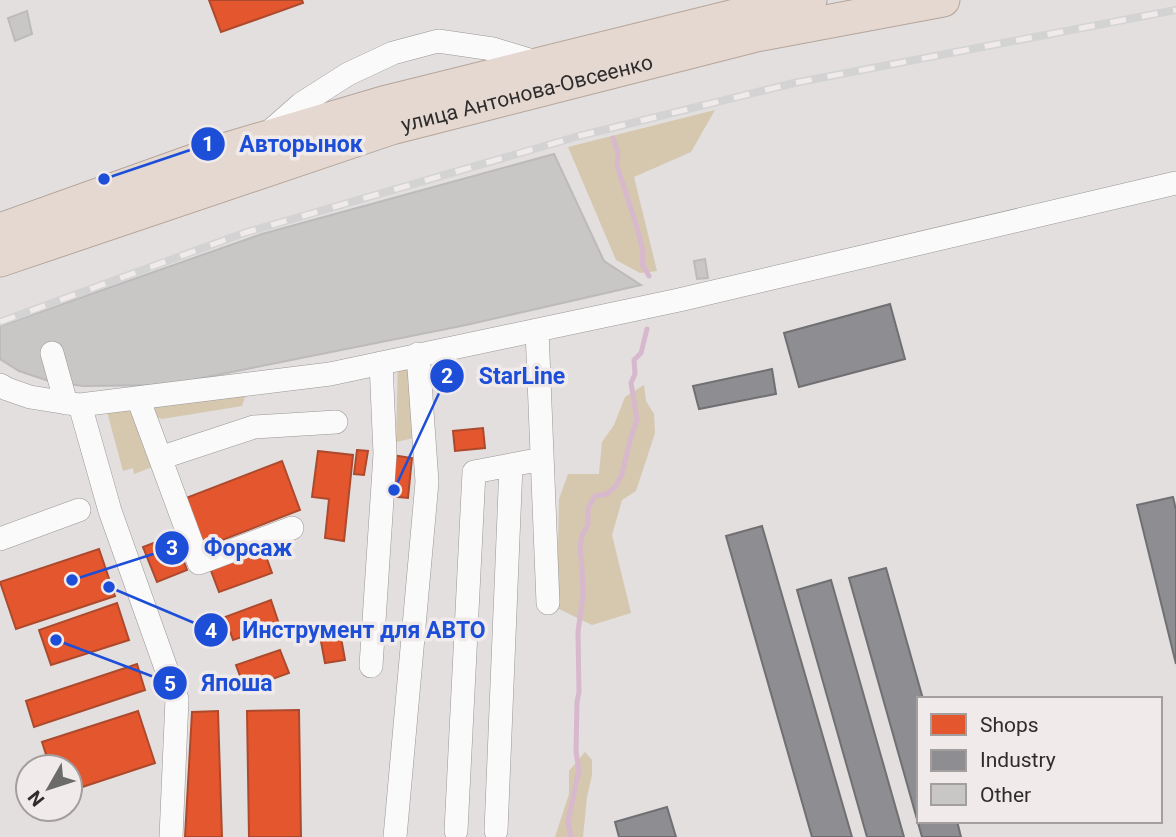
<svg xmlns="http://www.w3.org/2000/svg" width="1176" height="837" font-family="Roboto,sans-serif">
<rect width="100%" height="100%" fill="#e2dfde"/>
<path fill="#d6c7af" d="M715,110L691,152L634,177L657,271L640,273L616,260L568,147Z
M398,361L405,364L408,371L418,437L396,442Z
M644,385L646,401L654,414L655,433L636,491L622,500L612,535L631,613L592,625L557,608L559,499L568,474H599L602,442L614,425L625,397Z
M247,390L242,406L162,419L156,417L153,414L154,404Z
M126,406L134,414L155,466L134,474L133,468L123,471L106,408Z
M585,752L592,760V775L587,797L583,837H555L569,794V771Z"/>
<path fill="#e4572e" stroke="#ad4a2d" stroke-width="2" d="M209,0H302L303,3L221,32Z
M483,428L485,448L455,451L453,431Z
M357,450L368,451L364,475L354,474Z
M318,451L353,455L344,541L325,538L329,499L312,497Z
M392,455L412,458L408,498L388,496Z
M282,461L300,510L204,547L186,498Z
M174,535L187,570L157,582L143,547Z
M263,548L272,573L219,592L210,568Z
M99,549L115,596L16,629L0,582Z
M271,600L279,624L233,640L225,617Z
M117,603L129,640L51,665L39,630Z
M340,632L345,660L325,663L320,636Z
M280,650L289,673L245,689L236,665Z
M137,664L145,690L34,727L26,701Z
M299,710L301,837H249L247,711Z
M138,711L155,763L70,791V767H50L42,742Z
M218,711L222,837H185L192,712Z"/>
<path fill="#8d8d92" stroke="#707073" stroke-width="2" d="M890,304L905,359L799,387L784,333Z
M772,369L776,394L699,409L693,386Z
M1173,497L1176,510V664L1137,505Z
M762,526L852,837H812L726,536Z
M886,568L923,699H919V821H957L961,837H922L849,578Z
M831,580L904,837H867L797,590Z
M667,807L676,837H619L615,822Z"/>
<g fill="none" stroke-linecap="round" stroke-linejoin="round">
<path stroke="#d7b8cd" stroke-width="5" d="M613,138L618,153L617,166L636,224L643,251L642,264L649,276
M571,837L568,822L579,770L576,752L577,702L579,692L578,632L583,595L582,566L580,548L582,535L588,525V508L595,496L607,494L616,486L622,474L631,437L637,420L631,383L635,374L634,360L641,353L647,329"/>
</g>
<path fill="#c9c7c6" stroke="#bcbaba" stroke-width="2" d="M27,11L32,34L15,41L8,18Z
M554,154L604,261L641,285L466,325L167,385L83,386L49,381L19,371L0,359V326L262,234Z
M705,259L708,278L697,279L694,261Z"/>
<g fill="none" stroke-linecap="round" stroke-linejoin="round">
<defs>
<path id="minor" d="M267,134L301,104L348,74L393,53L438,41L493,49L539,63
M537,330L548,603
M52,353L66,403
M0,385L7,389L30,397L80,405L330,374L679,300L1176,183
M138,398L199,563L292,528
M80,405L110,511L177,699L171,837
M160,458L254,427L336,422
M0,539L79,510
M371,666L385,454L381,363
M456,831L474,472L542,459
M496,831L511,465
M395,837L427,482L418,354"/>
<g id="highway">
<path d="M0,230L224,150L383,103L751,12L810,0"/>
<path id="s1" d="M0,260L391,128L756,35L943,0"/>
</g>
</defs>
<use href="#minor" stroke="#989695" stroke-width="24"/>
<use href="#highway" stroke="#b4a59b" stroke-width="35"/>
<use href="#minor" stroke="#fbfafa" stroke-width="23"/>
<use href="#highway" stroke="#e5d8d0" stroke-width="33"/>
<defs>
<path id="rail" d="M0,322L244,233L579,136L794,83L1176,10"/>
</defs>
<use href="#rail" stroke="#d4d3d3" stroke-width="8"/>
<use href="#rail" stroke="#f0ebea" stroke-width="5" stroke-dasharray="16" stroke-linecap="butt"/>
</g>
<g text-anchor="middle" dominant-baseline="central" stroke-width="7" stroke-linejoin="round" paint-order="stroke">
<g font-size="21" fill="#2e2c2c" stroke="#f0ebea">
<text stroke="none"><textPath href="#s1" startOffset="553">улица Антонова-Овсеенко</textPath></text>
</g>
</g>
<path fill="none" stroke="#1d4ed8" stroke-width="2.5" d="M104 179L208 144M394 490L447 376M72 580L172 548M109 587L211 630M56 640L170 683"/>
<g fill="#1d4ed8" stroke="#f0ebea" stroke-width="2.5">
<circle cx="104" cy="179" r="7"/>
<circle cx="394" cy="490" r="7"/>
<circle cx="72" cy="580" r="7"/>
<circle cx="109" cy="587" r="7"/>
<circle cx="56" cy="640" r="7"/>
<circle cx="208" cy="144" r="18"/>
<circle cx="447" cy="376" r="18"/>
<circle cx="172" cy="548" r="18"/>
<circle cx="211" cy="630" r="18"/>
<circle cx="170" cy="683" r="18"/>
</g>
<g font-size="21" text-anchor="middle" font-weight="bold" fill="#fff">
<text x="208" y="151">1</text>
<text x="447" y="383">2</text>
<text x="172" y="555">3</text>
<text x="211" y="638">4</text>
<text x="170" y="691">5</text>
</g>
<g font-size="23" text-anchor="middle" font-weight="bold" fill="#1d4ed8" stroke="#f0ebea" stroke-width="7" stroke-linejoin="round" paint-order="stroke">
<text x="301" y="152">Авторынок</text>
<text x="522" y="384">StarLine</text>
<text x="248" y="556">Форсаж</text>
<text x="364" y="638">Инструмент для АВТО</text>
<text x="237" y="691">Япоша</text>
</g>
<rect x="917" y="697" width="245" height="126" fill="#f0ebea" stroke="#a29f9e" stroke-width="2"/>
<rect x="931" y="714" width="35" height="21" fill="#e4572e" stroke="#a29f9e" stroke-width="2"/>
<text x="980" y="732" font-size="21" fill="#2e2c2c">Shops</text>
<rect x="931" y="750" width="35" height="21" fill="#8d8d92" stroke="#a29f9e" stroke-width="2"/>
<text x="980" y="767" font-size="21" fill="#2e2c2c">Industry</text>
<rect x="931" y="784" width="35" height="21" fill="#c9c7c6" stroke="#a29f9e" stroke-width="2"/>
<text x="980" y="802" font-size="21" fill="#2e2c2c">Other</text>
<g transform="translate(49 788) rotate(231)"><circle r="33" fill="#f0ebea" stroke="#a29f9e" stroke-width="2"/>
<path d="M0-5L12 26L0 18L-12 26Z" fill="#6d6b6a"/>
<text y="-10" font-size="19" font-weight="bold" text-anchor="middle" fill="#2e2c2c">N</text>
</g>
</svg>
